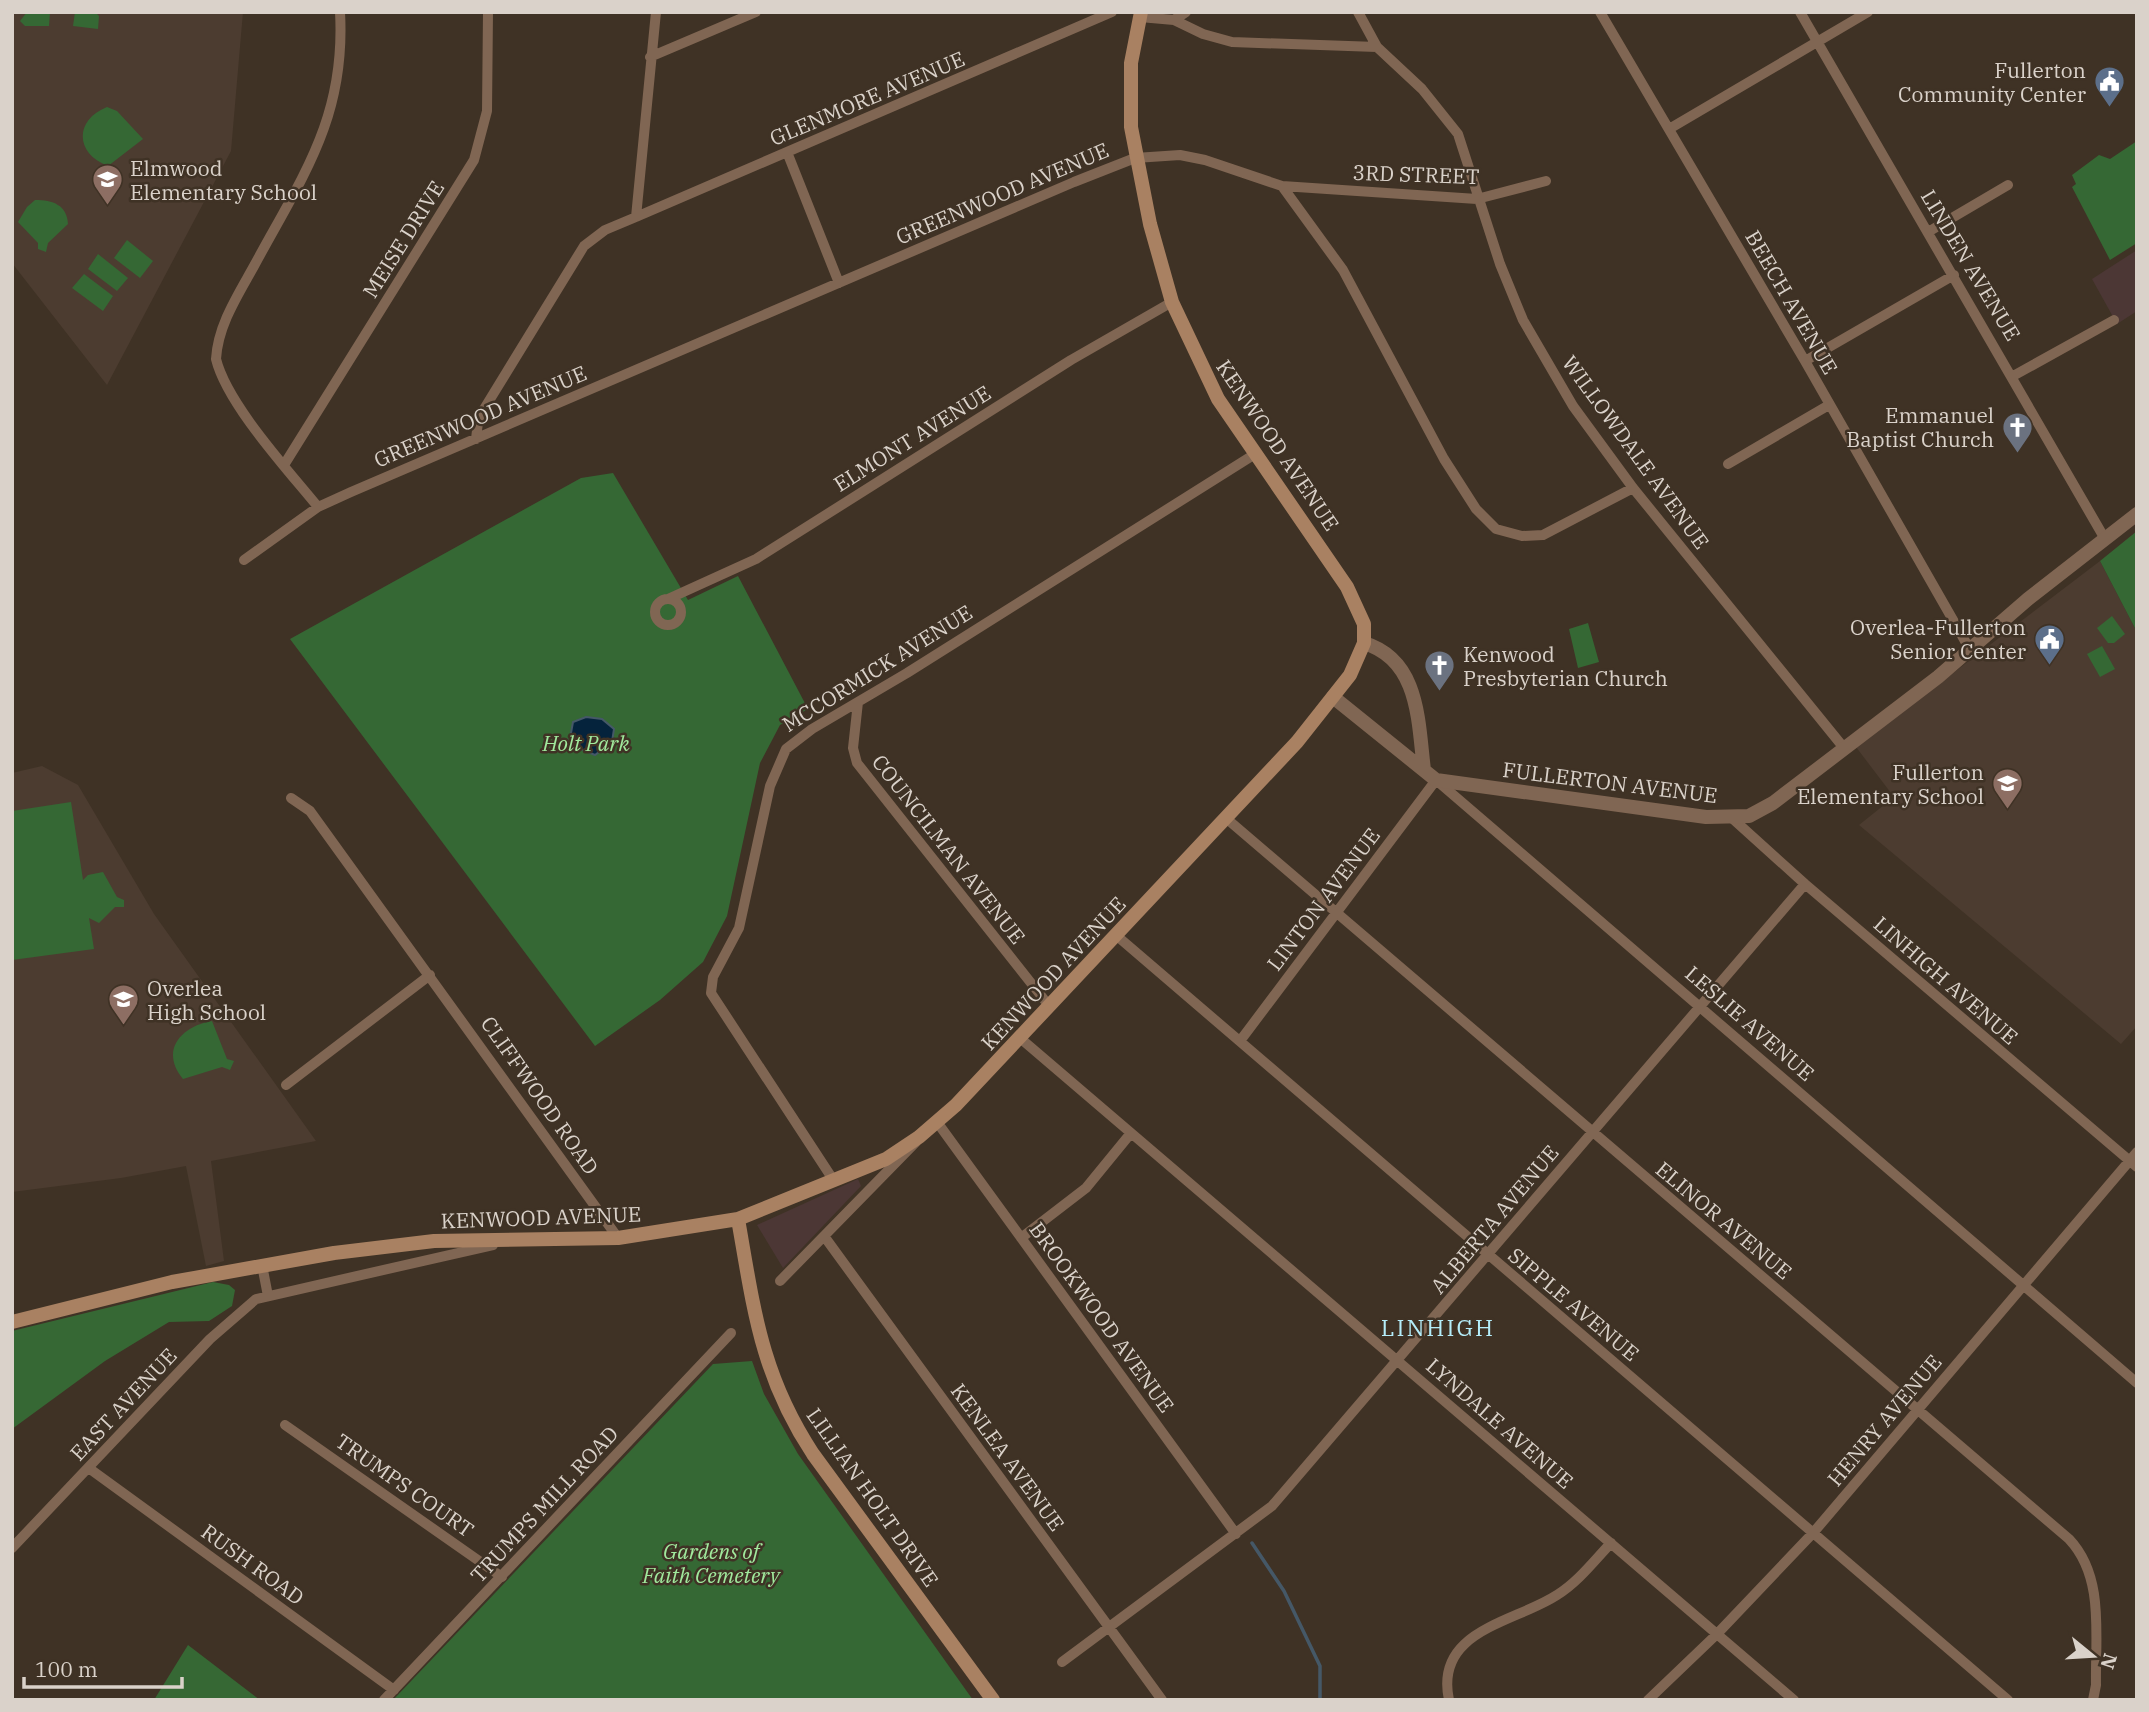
<svg xmlns="http://www.w3.org/2000/svg" width="2149" height="1712" font-family="'IBM Plex Serif',serif">
<rect width="100%" height="100%" fill="#3f3225"/>
<path fill="#4c3735" d="M2137,250V311L2117,324L2092,279Z
M858,1179L861,1186L783,1268L757,1225Z"/>
<path fill="#4c3c30" d="M12,12H243L231,151L107,385L12,263Z
M2100,561L2137,632V1026L2121,1044L1859,825L1894,797L1856,747Z
M42,766L78,785L154,914L316,1141L211,1161L224,1261L206,1266L186,1166L121,1178L12,1192V773Z"/>
<path fill="#356834" d="M27,12H50L49,26H25L20,21Z
M75,12H95L99,16L98,29L73,26Z
M107,107L117,111L143,139L108,166C75,154 74,120 107,107Z
M2137,141V243L2110,260L2072,187L2076,184L2072,175L2099,155L2110,159Z
M35,200C53,200 67,205 68,224L48,243L46,252L38,249V243L18,222L27,207Z
M127,240L153,261L140,278L114,258Z
M98,254L128,278L117,291L88,269Z
M84,274L113,296L103,311L72,288Z
M613,473L688,600L738,576L808,709L780,725L760,763L727,916L703,962L660,1000L595,1046L290,639L581,478Z
M2137,531V632L2100,561Z
M2112,616L2125,634L2114,643H2108L2097,628Z
M1588,623L1599,662L1578,668L1569,629Z
M2102,646L2115,669L2100,677L2087,654Z
M71,802L83,880L88,875L103,872L117,897L124,900V907H115L99,923L89,918L94,949L12,960V811Z
M212,1021L227,1059L234,1061L230,1070L222,1067L183,1079C159,1050 182,1026 212,1021Z
M752,1361L764,1394L798,1454L973,1700H393L713,1364Z"/>
<path fill="#366834" d="M213,1282L229,1285L235,1290L232,1306L209,1321L169,1322L105,1361L12,1429V1331Z
M188,1645L260,1700H154Z"/>
<path fill="#05233c" stroke="#455867" stroke-width="2" d="M586,717L602,719L614,729L612,742L595,755L569,744L573,722Z"/>
<g fill="none" stroke-linecap="round" stroke-linejoin="round">
<path stroke="#455867" stroke-width="3.5" d="M1252,1543L1284,1591L1320,1666V1700"/>
<path stroke="#806653" stroke-width="10" d="M1358,12L1377,47L1422,89L1458,134L1500,264L1523,320L1573,406L1633,488L1844,748
M1600,12L1805,361L1969,648
M1800,12L2105,539
M1140,17L1174,20L1203,34L1232,42L1377,47
M1174,20L1186,12
M650,57L756,12
M1669,129L1868,12
M787,152L839,283
M1282,186L1477,199L1546,181
M636,217L1112,12
M1928,232L2008,185
M1805,361L1954,275
M2013,376L2114,320
M476,439L478,422L484,409L584,246L605,230L636,217L656,12
M1728,464L1829,405
M284,465L474,160L487,111L488,12
M318,507C288,470 227,404 216,359C218,325 238,295 254,266C302,177 346,118 340,12
M244,560L318,507L351,492L1074,182L1135,158L1180,155L1205,160L1282,186L1343,270L1444,459L1476,509L1496,529L1522,536L1543,535L1633,488
M668,599L756,559L1071,360L1172,302
M655 612a13 13 0 1 1 26 0a13 13 0 1 1-26 0Z
M858,702L853,748L857,763L1050,1007
M291,798L310,811L618,1238
M1227,819L2069,1539C2105,1577 2095,1636 2096,1685L2093,1700
M1733,819L1805,884L2137,1167
M1117,936L2008,1700
M1020,1038L1794,1700
M1240,1041L1436,780L2137,1383
M286,1085L430,975
M937,1122L1236,1534
M834,1181L711,993L713,977L739,928L770,786L786,749L812,729L907,673L1255,454
M824,1236L1162,1700
M1021,1238L1086,1188L1131,1133
M262,1265L268,1296
M780,1281L916,1142
M285,1425L502,1577
M90,1469L394,1690
M12,1548L210,1339L256,1299L493,1245
M1062,1662L1272,1506L1805,884
M384,1700L731,1333
M1449,1700C1434,1630 1514,1623 1557,1595C1578,1582 1594,1561 1611,1543
M1648,1700L1717,1634L1813,1533L2137,1152"/>
<path stroke="#806653" stroke-width="14" d="M1364,643C1420,660 1418,722 1424,770
M1333,697L1436,780L1706,817L1749,816L1773,803L1938,677L2028,599L2137,514"/>
<path stroke="#a98162" stroke-width="14" d="M738,1219C754,1310 761,1375 813,1454L993,1700
M12,1322L172,1282L334,1253L434,1241L618,1238L738,1219L886,1159L919,1137L956,1105L1297,742L1350,675L1364,643V624L1347,587L1218,399L1172,302L1150,224L1131,127V63L1141,12"/>
</g>
<defs>
<symbol id="civic-pin" viewBox="-11 -11 22 30"><path d="M0 17L-7.5 6A9.5 9.5 0 1 1 7.5 6Z" fill="#5c6f8a" stroke="#3f3225"/><path d="M-.6-6.5H3V-4.5H.6V-3L4-1V1h2V6H-6V1h2V-1L-.6-3ZM-1.2 2.5V6h2.4V2.5Z" fill="#fff"/></symbol>
<symbol id="school-pin" viewBox="-11 -11 22 30"><path d="M0 17L-7.5 6A9.5 9.5 0 1 1 7.5 6Z" fill="#8d6e63" stroke="#3f3225"/><path d="M0-5L7-2L0 1L-7-2ZM-4 1L0 2.5L4 1V4Q0 6-4 4Z" fill="#fff"/></symbol>
<symbol id="church-pin" viewBox="-11 -11 22 30"><path d="M0 17L-7.5 6A9.5 9.5 0 1 1 7.5 6Z" fill="#6b7280" stroke="#3f3225"/><path d="M-1.2-6h2.4v3.5h3.3v2.4h-3.3V6h-2.4V-.1h-3.3v-2.4h3.3Z" fill="#fff"/></symbol>
</defs>
<g fill-rule="evenodd">
<use href="#civic-pin" x="2092" y="64" width="35" height="47"/>
<use href="#school-pin" x="90" y="162" width="35" height="47"/>
<use href="#church-pin" x="2000" y="410" width="35" height="47"/>
<use href="#civic-pin" x="2032" y="622" width="35" height="47"/>
<use href="#church-pin" x="1422" y="648" width="35" height="47"/>
<use href="#school-pin" x="1990" y="766" width="35" height="47"/>
<use href="#school-pin" x="106" y="982" width="35" height="47"/>
</g>
<g text-anchor="middle" dominant-baseline="central" stroke-width="5" stroke-linejoin="round" paint-order="stroke">
<g font-size="21" fill="#dad2ca" stroke="#3f3225" text-anchor="end">
<text x="2086" y="70">Fullerton<tspan x="2086" dy="24">Community Center</tspan></text>
<text x="130" y="168" text-anchor="start">Elmwood<tspan x="130" dy="24">Elementary School</tspan></text>
<text x="1994" y="415">Emmanuel<tspan x="1994" dy="24">Baptist Church</tspan></text>
<text x="2026" y="627">Overlea-Fullerton<tspan x="2026" dy="24">Senior Center</tspan></text>
<text x="1463" y="654" text-anchor="start">Kenwood<tspan x="1463" dy="24">Presbyterian Church</tspan></text>
<text x="1984" y="772">Fullerton<tspan x="1984" dy="24">Elementary School</tspan></text>
<text x="147" y="988" text-anchor="start">Overlea<tspan x="147" dy="24">High School</tspan></text>
</g>
<g font-size="21" fill="#dad2ca" stroke="#3f3225">
<text transform="translate(867 98) rotate(-23)">GLENMORE AVENUE</text>
<text transform="translate(1416 174) rotate(2)">3RD STREET</text>
<text transform="translate(1002 193) rotate(-23)">GREENWOOD AVENUE</text>
<text transform="translate(403 239) rotate(-58)">MEISE DRIVE</text>
<text transform="translate(1971 265) rotate(59)">LINDEN AVENUE</text>
<text transform="translate(1792 302) rotate(60)">BEECH AVENUE</text>
<text transform="translate(480 416) rotate(-23)">GREENWOOD AVENUE</text>
<text transform="translate(912 438) rotate(-32)">ELMONT AVENUE</text>
<text transform="translate(1278 445) rotate(56)">KENWOOD AVENUE</text>
<text transform="translate(1636 452) rotate(54)">WILLOWDALE AVENUE</text>
<text transform="translate(877 668) rotate(-32)">MCCORMICK AVENUE</text>
<text transform="translate(1610 782) rotate(7)">FULLERTON AVENUE</text>
<text transform="translate(949 849) rotate(52)">COUNCILMAN AVENUE</text>
<text transform="translate(1323 899) rotate(-53)">LINTON AVENUE</text>
<text transform="translate(1053 973) rotate(-47)">KENWOOD AVENUE</text>
<text transform="translate(1946 980) rotate(41)">LINHIGH AVENUE</text>
<text transform="translate(1750 1023) rotate(41)">LESLIE AVENUE</text>
<text transform="translate(540 1095) rotate(55)">CLIFFWOOD ROAD</text>
<text transform="translate(541 1217) rotate(-2)">KENWOOD AVENUE</text>
<text transform="translate(1494 1219) rotate(-50)">ALBERTA AVENUE</text>
<text transform="translate(1724 1220) rotate(40)">ELINOR AVENUE</text>
<text transform="translate(1574 1304) rotate(40)">SIPPLE AVENUE</text>
<text transform="translate(1102 1317) rotate(54)">BROOKWOOD AVENUE</text>
<text transform="translate(123 1404) rotate(-47)">EAST AVENUE</text>
<text transform="translate(1884 1420) rotate(-50)">HENRY AVENUE</text>
<text transform="translate(1500 1423) rotate(41)">LYNDALE AVENUE</text>
<text transform="translate(1008 1457) rotate(54)">KENLEA AVENUE</text>
<text transform="translate(405 1485) rotate(35)">TRUMPS COURT</text>
<text transform="translate(873 1497) rotate(55)">LILLIAN HOLT DRIVE</text>
<text transform="translate(544 1504) rotate(-47)">TRUMPS MILL ROAD</text>
<text transform="translate(253 1564) rotate(36)">RUSH ROAD</text>
</g>
<g font-size="21" font-style="italic" fill="#a1ea9d" stroke="#3f3225">
<text x="586" y="743">Holt Park</text>
<text x="711" y="1551">Gardens of<tspan x="711" dy="24">Faith Cemetery</tspan></text>
</g>
<g font-size="23" letter-spacing="2" fill="#b4edfa" stroke="#3f3225">
<text x="1438" y="1327">LINHIGH</text>
</g>
</g>
<rect width="2149" height="1712" fill="none" stroke="#dad2ca" stroke-width="28"/>
<g transform="translate(2093 1656) rotate(108)" stroke="#3f3225" stroke-width="5" paint-order="stroke">
<path d="M0-5L12 26L0 18L-12 26Z" fill="#dad2ca"/>
<text y="-10" font-size="19" font-weight="bold" text-anchor="middle" fill="#dad2ca">N</text>
</g>
<path d="M24 1677v10h158v-10" fill="none" stroke="#dad2ca" stroke-width="3.5"/>
<text x="35" y="1677" font-size="21" fill="#dad2ca" stroke="#3f3225" stroke-width="5" paint-order="stroke">100 m</text>
</svg>
